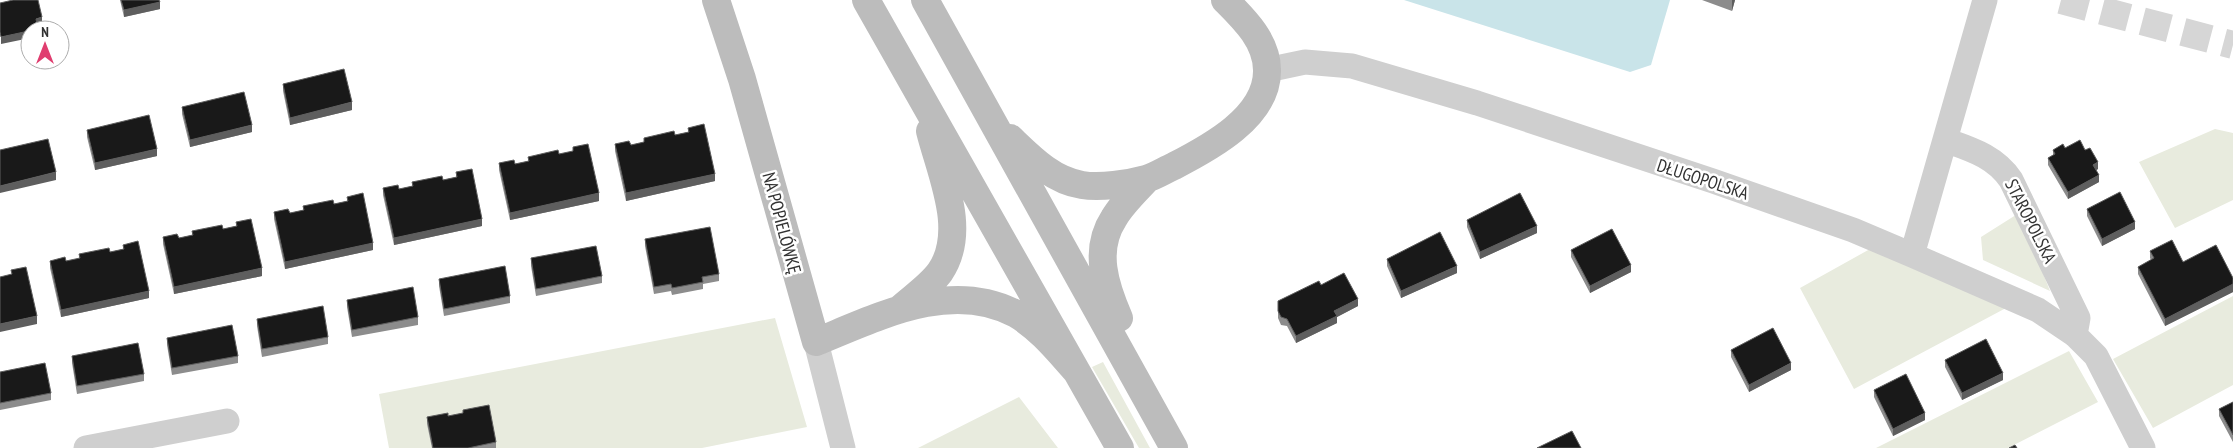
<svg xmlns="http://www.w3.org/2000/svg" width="2233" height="448" font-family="'PT Sans Narrow',sans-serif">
<rect width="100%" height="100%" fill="#fff"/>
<path fill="#e8ebde" d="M2215,129L2233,133V200L2175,228L2139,162Z
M2019,213L2050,291L1983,260L1981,237Z
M1870,249L2006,308L1854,389L1800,288Z
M2233,296V385L2153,428L2113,359Z
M775,318L807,427L702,448H389L379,394Z
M2069,351L2098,402L2008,448H1876Z
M1103,362L1150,448H1139L1092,367Z
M1019,397L1058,448H918Z"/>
<path fill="#c9e4e9" d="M1404,0H1670L1651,65L1630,72Z"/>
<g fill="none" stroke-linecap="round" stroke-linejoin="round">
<path stroke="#d6d6d6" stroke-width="28" stroke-dasharray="28 14" stroke-linecap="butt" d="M2061,0L2233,45"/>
<path stroke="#cfcfcf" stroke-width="25" d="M1267,70L1305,62L1352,66L1477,103L1713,181L1853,230L1912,255L2038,310L2075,335L2096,356L2143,448
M1945,140C1970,149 1995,156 2011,180L2078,318L2075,335
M1912,255L1985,0
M816,342L843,448
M86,448L227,421"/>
<path stroke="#bcbcbc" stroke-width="28" d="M716,0L742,79L816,342C878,317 951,279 1016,314C1040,328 1059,352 1077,372
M866,0L1120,448
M925,0L1174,448
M1010,138C1031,158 1052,180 1082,185C1100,188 1128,184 1146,179C1156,176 1165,170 1174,166C1209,148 1268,117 1267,70C1267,41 1244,19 1225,0
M900,309C912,298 930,286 940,272C968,231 941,175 930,131
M1119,318C1105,286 1093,250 1114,218C1122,204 1136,191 1147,179"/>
</g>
<path fill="#8c8c8c" d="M120,0H159L160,9L124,17Z
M1702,0H1735L1732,11Z
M283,84L352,110L290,125L283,91Z
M182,107L252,132L190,147L182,114Z
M688,128L715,181L626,201L615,151V144L631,145L644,142V138L675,135L688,132Z
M87,130L157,156L95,170L87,137Z
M573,147L599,201L510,220L499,170V163L515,164L528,161V157L559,154L573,152Z
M2065,148L2098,169L2096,170L2099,182L2068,199L2048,165V158L2053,155V150Z
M456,172L482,226L394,245L383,195V188L399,189L412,186V182L443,180L456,177Z
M347,197L373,250L285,269L274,219V212L290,213L303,210V206L334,204L347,201Z
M2087,209L2135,229L2102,246L2087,216Z
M1467,220L1537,233L1480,259L1467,227Z
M236,222L262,276L174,294L163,244V237L179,238L192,235V231L223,229L236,226Z
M645,239L719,274V281L703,284V289L672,295L671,291L654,294L645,246Z
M123,245L149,298L61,317L50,268V261H66L79,259V254L110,252L123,249Z
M1571,250L1631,272L1590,293L1571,257Z
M2150,251L2233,278V292L2165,326L2138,274V267L2151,260L2150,258Z
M531,258L602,276V283L536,296L531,266Z
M1387,259L1457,273L1401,298L1387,266Z
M439,279L510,296V303L444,316L439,286Z
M1321,285L1358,306L1337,317V323L1296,343L1287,326L1281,325L1278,318V301Z
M347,300L418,317V325L352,337L347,307Z
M257,319L328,337V344L262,357L257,326Z
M167,338L238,356V363L172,375L167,345Z
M1731,350L1791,370L1749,392L1731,357Z
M72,356L144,374V381L77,394L72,363Z
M1945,360L2003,380L1962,400L1945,367Z
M0,372L51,393V400L0,410Z
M1874,390L1925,420L1893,436L1874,397Z
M2233,402V442L2219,416V409Z
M463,410L496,442V448H432L427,424V417L448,416L463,413Z"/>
<path fill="#5e5e5e" d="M1732,0H1735L1732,11Z
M160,2V9L124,17V10Z
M42,17V24L36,26V19Z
M30,30V38L1,44V37Z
M352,102V110L290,125V118Z
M252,125V132L190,147V140Z
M157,149V156L95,170V163Z
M2098,162V169L2093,172V165Z
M56,172V180L0,193V186Z
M715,174V181L626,201V193Z
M2099,175V182L2068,199V192Z
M599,193V201L510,220V213Z
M482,219V226L394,245V238Z
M2135,222V229L2102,246V239Z
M1537,226V233L1480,259V252Z
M373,243V250L285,269V262Z
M1631,265V272L1590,293V286Z
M1457,266V273L1401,298V291Z
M262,268V276L174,294V287Z
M2233,284V292L2165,326V319Z
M149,291V298L61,317V310Z
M1358,299V306L1337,317V323L1296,343V336L1334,311Z
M37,316V324L0,332V324Z
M1791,363V370L1749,392V385Z
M2003,373V380L1962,400V393Z
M1925,413V420L1893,436V429Z"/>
<path fill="#191919" stroke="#5e5e5e" d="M13,0H38L42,17L36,19L38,29L1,37L0,32V3Z
M121,0H159L160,2L124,10Z
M344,69L352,102L290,118L283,84Z
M244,92L252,125L190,140L182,107Z
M149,115L157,149L95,163L87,130Z
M704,124L715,174L626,193L615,144L629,141L631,145L644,142V138L674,131L675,135L689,132L688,128Z
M48,139L56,172L0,186V150Z
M2080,140L2085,150L2090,148L2098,162L2093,165L2099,175L2068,192L2048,158L2055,154L2053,150L2063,144L2065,148Z
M588,144L599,193L510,213L499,163L514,160L515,164L529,161L528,157L558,150L559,154L573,151V147Z
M472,169L482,219L394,238L383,188L398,185L399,189L413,186L412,182L442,176L443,180L457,177L456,172Z
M2120,192L2135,222L2102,239L2087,209Z
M363,193L373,243L285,262L274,212L288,209L290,213L304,210L303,206L333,200L334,204L348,201L347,197Z
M1520,193L1537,226L1480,252L1467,220Z
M251,219L262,268L174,287L163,237L177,234L179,238L193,235L192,231L222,225L223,229L237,226L236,222Z
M710,227L719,274L702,277L703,282L672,288L671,284L654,287L645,239Z
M1612,229L1631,265L1590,286L1571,250Z
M1440,232L1457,266L1401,291L1387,259Z
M2172,240L2183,262L2216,245L2233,278V284L2165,319L2138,267L2154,258L2150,251Z
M138,241L149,291L61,310L50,261L65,257L66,261L80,258L79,254L109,248L110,252L124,249L123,245Z
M596,246L602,276L536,289L531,258Z
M505,266L510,296L444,309L439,279Z
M26,267L37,316L0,324V277L12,274L11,270Z
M1344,273L1358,299L1334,311L1337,316L1296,336L1287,319L1281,317L1278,311V301L1319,281L1321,285Z
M413,287L418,317L352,330L347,300Z
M323,306L328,337L262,349L257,319Z
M232,325L238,356L172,368L167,338Z
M1773,328L1791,363L1749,385L1731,350Z
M1986,339L2003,373L1962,393L1945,360Z
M138,343L144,374L77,386L72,356Z
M45,363L51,393L0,403V372Z
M1906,374L1925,413L1893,429L1874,390Z
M2233,402V435L2219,409Z
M489,405L496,442L468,448H433L427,417L448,413V416L463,413V410Z
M1572,431L1581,448H1537Z
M2015,445L2017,448H2009Z"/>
<g text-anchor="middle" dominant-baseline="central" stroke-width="5" stroke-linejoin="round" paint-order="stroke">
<g font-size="18" fill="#323232" stroke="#fff">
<text transform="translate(1703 179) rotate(18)">DŁUGOPOLSKA</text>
<text transform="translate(2031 221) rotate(63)">STAROPOLSKA</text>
<text transform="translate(782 223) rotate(75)">NA POPIELÓWKĘ</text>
</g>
</g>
<g transform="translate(45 45)"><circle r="24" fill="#ffffff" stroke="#adadad"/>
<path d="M0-4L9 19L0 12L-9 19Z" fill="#e03d6f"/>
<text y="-8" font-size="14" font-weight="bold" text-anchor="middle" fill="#323232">N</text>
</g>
</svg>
